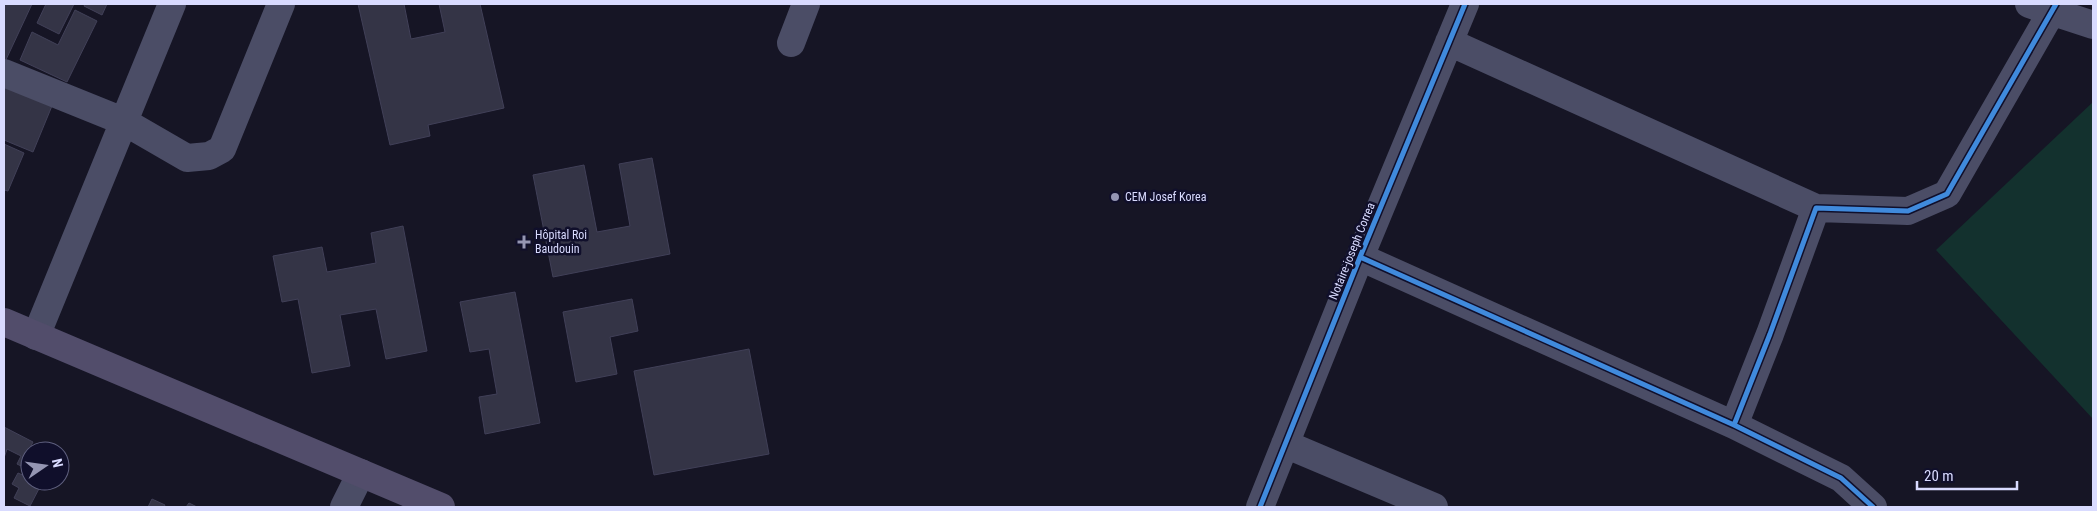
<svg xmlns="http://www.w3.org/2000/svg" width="2097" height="511" font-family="'Roboto Condensed',sans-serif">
<rect width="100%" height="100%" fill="#161525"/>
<path fill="#13312e" d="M2093,102V419L1936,250Z"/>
<path fill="#343446" stroke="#414058" d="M4,4H32L4,64Z
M46,4H74L59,34L37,23Z
M85,4H107L102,15L84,6Z
M358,4H404L411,39L445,32L439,4H480L504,108L428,125L430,136L390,145Z
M75,10L97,21L67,82L20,60L32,32L58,45Z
M4,80L54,101L33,152L4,140Z
M4,144L24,153L8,191L4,190Z
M652,158L670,254L553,277L533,175L584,165L597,232L630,226L619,164Z
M403,226L427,351L386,359L376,309L340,315L350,366L312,373L298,299L282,302L273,256L322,247L327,272L376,263L371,233Z
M515,292L540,423L485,434L479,397L497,394L489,349L470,352L460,302Z
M632,299L638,331L610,337L617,374L576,382L563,312Z
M749,349L769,454L654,475L634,371Z
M4,427L33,442L21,466L17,464L21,456L7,449L4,458Z
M30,466V481H43L30,506L14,498L19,488L12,484L18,473L25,476Z
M152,499L165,505L164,507H148Z
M189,503L197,507H186Z"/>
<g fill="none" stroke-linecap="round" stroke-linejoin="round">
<path stroke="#4b4d66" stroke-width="28" d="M2029,4L2093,25
M1449,42L1816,208
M791,43L806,4
M4,73L123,121L187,158L209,156L222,149L281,4
M1360,257L1734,425L1841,478L1873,507
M36,336L172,4
M1734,425L1770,334L1816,208L1908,211L1947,194L2056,4
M1285,444L1434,507
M344,507L361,473
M1260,507L1360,257L1465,4"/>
<path stroke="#524d6b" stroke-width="28" d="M4,322L441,507"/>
<defs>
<path id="cycleway" d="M1360,257L1734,425L1841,478L1873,507
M1734,425L1770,334L1816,208L1908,211L1947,194L2056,4
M1260,507L1360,257L1465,4"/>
</defs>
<use href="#cycleway" stroke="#100f2b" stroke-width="8"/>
<use href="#cycleway" stroke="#408adc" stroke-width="5"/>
</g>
<g fill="#9596b3" stroke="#100f2b" stroke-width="2">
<circle cx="1115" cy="197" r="5"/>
<path d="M521.5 234.5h5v5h5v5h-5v5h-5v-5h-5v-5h5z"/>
</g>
<g text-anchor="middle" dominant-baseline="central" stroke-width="5" stroke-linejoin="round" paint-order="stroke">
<g font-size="12" fill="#d9dbff" stroke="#100f2b" text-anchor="start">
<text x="1125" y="197">CEM Josef Korea</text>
<text x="535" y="235">Hôpital Roi<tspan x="535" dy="14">Baudouin</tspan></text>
</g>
<g font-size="12" fill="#d9dbff" stroke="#100f2b">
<text transform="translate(1352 251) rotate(-68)">Notaire-joseph Correa</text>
</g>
</g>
<rect width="2097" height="511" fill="none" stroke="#d9dbff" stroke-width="10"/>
<g transform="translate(45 466) rotate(77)"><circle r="24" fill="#100f2b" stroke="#606180"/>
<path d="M0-4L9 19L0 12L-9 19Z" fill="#9596b3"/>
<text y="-8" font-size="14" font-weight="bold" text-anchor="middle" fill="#d9dbff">N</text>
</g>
<path d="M1917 481v8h100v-8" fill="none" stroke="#d9dbff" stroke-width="2.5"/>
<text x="1924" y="481" font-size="15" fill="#d9dbff" stroke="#100f2b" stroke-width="4" paint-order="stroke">20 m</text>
</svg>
